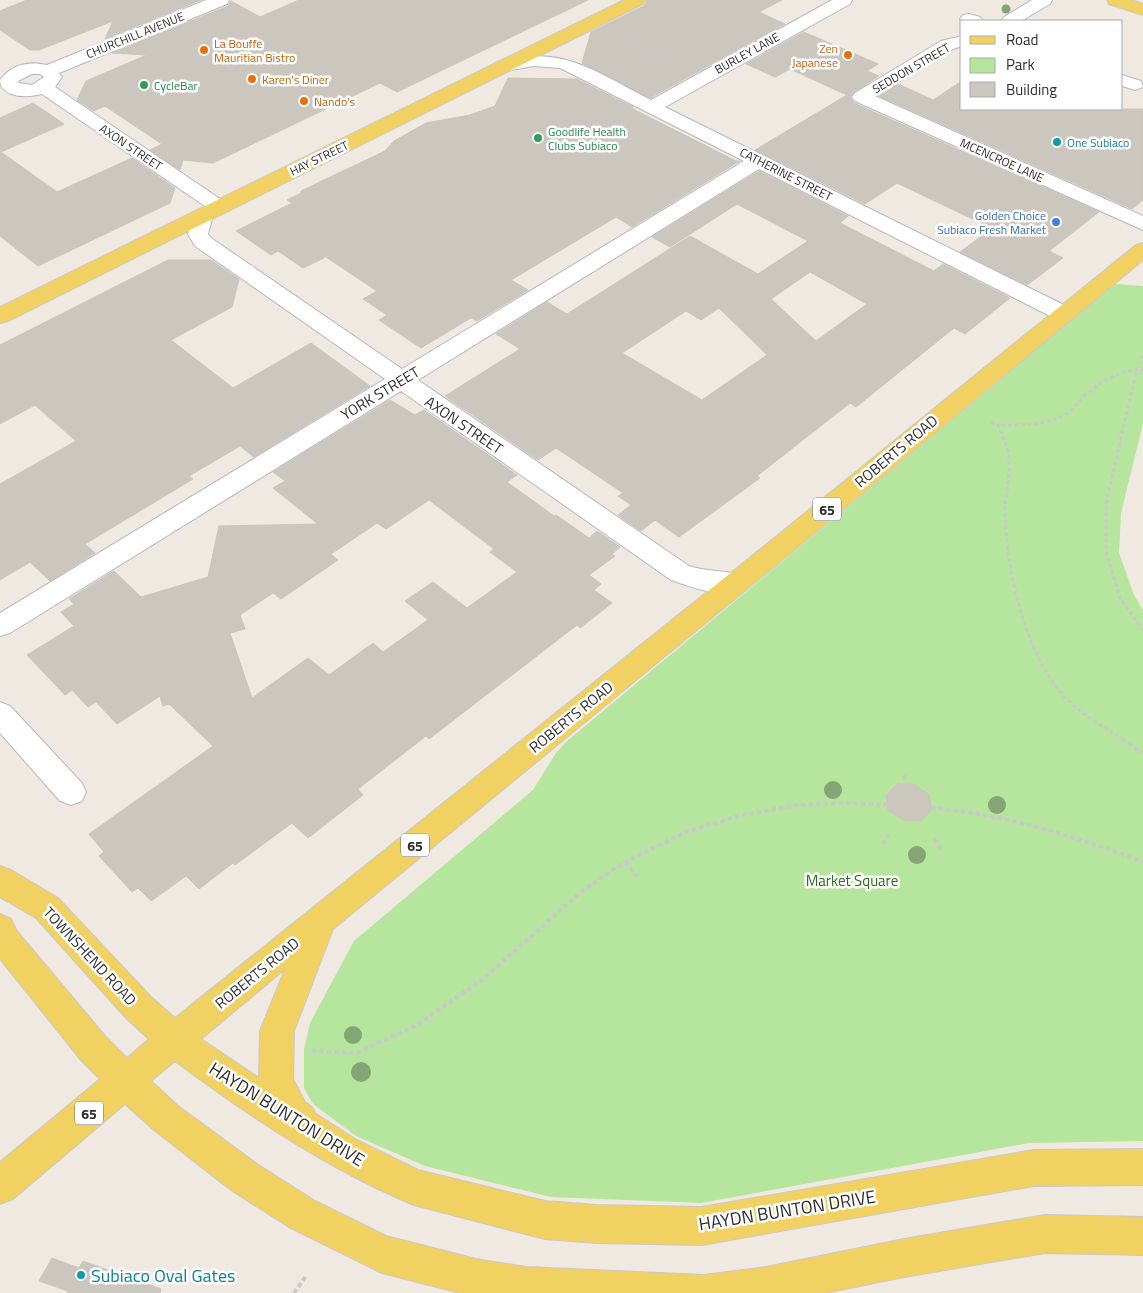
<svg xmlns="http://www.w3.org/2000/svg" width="1143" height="1293" font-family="'Titillium Web',sans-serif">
<rect width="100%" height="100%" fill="#efe9e1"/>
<path fill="#b6e59e" d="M1115,284L1143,286V424L1121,513L1119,553L1134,595L1143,610V1141L1029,1143L701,1203L551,1197L425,1166L356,1136L313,1104L304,1088V1049L310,1023L354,941L533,790L556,753L566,742Z"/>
<path fill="#cbc7bf" stroke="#cbc5ba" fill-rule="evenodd" d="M27,0H201L105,39L113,21L39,50H30L0,30V11Z
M299,0H588L397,92L380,83L213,163L183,160L180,170L150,150L162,144L105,106L94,111L77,100L86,81L147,55L112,53L228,6L231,1L260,17Z
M647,0H782L759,12L785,24L650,98L582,63L591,32L644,6Z
M804,32L878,64L867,71L879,76L854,92L850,97L854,103L1099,212L1049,251L1063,258L1027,285L960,252L983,235L974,230L983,224L897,183L865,204L755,150L847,95L790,69L775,77L746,64Z
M508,78L577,79L633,107L631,108L736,161H740L632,227L616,217L511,280L528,290L477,321L471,318L421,348L379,320L387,315L363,299L377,291L326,257L303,268L278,251L271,255L236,231L292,203L287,200L301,193V191L385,151L394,141L426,123L470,115L495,106Z
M962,81V109H1143V200L1132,209L879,96L898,84L933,100Z
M33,103L64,124L1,152L57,192L132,158L175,188L170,203L38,266L0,236V118Z
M759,171L848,216L840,223L934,271L943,264L1010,298L965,334L954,328L856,407L850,403L757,476L760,478L679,537L655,520L641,531L618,515L631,505L618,496L623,493L556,448L538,460L445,396L520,349L496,334L547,302L567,314L690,236L758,274L808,241L737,204L670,247L652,237ZM810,272L867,304L816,341L771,299ZM719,308L767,355L702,400L622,353L686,311L701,320Z
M168,260H211L239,279L232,307L171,340L233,388L311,343L370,386L254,457L240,446L189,476L193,479L85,544L95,553L50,581L30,562L0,580V484L76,441L35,405L0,424V345Z
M390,400L415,415L424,410L517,475L507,482L554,516L556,515L589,538L597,531L620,547L612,554L615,556L589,575L601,584L594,590L612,603L580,628L577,625L429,739L426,736L358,789L363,795L308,838L292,823L235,865L233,863L199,889L186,876L151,901L138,888L132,892L99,856L104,852L89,834L213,746L169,704L163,706L160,696L117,724L96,702L88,707L72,690L65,695L27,655L74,626L61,612L74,604L69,599L114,571L141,597L208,577L219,526L318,524L273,488L285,481L273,472ZM429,500L494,549L490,552L517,572L467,608L433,582L405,601L428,620L383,652L373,643L329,675L308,658L252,698L230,633L245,629L240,615L273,593L281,599L338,560L331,554L377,523L386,529Z
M897,784H914L929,795L932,810L921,821H904L888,810L886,795Z
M52,1258L79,1268L83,1261L161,1289L160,1293H67L68,1291L39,1281Z"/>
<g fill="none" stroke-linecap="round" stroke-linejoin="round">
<defs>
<path id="minor" d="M206,0H229L227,4L59,73L62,77L55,87L226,203L229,207L226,211L219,213L212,211L42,94C29,97 10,99 1,86L0,80C11,64 30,61 47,65ZM32,74H40L44,77L32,85L19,83L18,81Z
M832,0H852L850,4L665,107L1072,309L1075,314L1072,319L1064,321L1056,319L759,169L418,380L689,566C708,572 726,570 744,576L748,583L744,590C720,598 694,588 671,580L401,391L10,633L0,636V613L385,379L195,246L188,234L196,211L203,209L210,211L213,215L208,234L211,238L402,369L744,161L560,68L533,66L501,72L495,71L492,67L495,63C562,43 593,71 651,100Z
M1032,0H1052L1050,4L1021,21H1001L1004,17Z
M969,14L980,17L983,21H962L960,19L963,15Z
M962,36V46L953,49L875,96L1143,216V230L855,101L852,97L855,93L941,41Z
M1122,75L1141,81L1143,87L1135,90L1122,86Z
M0,702L10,706L82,783L86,792L82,801L71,805L60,801L0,733Z"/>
<path id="major" d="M624,0H645L643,4L8,321L0,323V307Z
M1107,0H1131L1143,4V15L1109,4Z
M1143,243V260L775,566L333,929L294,1031L293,1079L305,1102L312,1107L316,1114L357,1140L418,1170L545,1201L597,1205L702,1207L1034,1150L1143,1149V1185L1034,1186L702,1245L597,1243L545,1239L414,1205C331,1171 247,1115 175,1061L151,1081L178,1106L257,1164L315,1201L386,1236L476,1259L526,1267L704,1275L766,1267L904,1239L1045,1215L1143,1217V1255L1045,1253L904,1277L825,1293H460L382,1273L289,1227L231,1190L154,1130L125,1104L13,1199L0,1204V1162L100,1079L81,1060L0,959V914L11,919L16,930L105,1036L127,1058L149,1039L127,1019L36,918L0,897V866L11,870L58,898L151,997L175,1018L757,552L1136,245ZM285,969L260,1031L259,1078L201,1039Z"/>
</defs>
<use href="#minor" stroke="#b4b7c1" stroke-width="2"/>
<use href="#major" stroke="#c9c9c9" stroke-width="2"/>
<path stroke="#c9c9c9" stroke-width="2" stroke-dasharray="2.5 2" stroke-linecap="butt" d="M615,37L675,66"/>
<path stroke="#c9c9c9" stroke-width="3" stroke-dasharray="4 2.5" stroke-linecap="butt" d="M1143,355L1137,369L1106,503V551L1120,598L1143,630
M991,422L998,425
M1124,740C1102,726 1078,713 1061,693C1024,649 1008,573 1005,518C1004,498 1011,477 1009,457C1008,446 1002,436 998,425C1020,425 1046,426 1066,414C1072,410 1077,404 1082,398C1101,381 1117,371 1143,369"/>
<path stroke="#c9c9c9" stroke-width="4" stroke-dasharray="4.5 3" stroke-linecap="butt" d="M1122,739L1143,753
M904,775L905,780
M931,808C1005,814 1074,836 1143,862
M934,839L941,849
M883,844L889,834
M625,862L639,879
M312,1051L357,1053L415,1026L482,980L582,891L625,862L686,832L738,816L797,805L845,803L888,805
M294,1293L306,1276"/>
<use href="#minor" fill="#fff" fill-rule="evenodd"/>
<use href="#major" fill="#f2d163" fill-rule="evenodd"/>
</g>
<g fill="#84a574">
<circle cx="1006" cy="9" r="4.5"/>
<circle cx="833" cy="790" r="9"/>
<circle cx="997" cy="805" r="9"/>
<circle cx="917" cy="855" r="9"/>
<circle cx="353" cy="1035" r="9"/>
<circle cx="361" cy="1072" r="10"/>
</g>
<g fill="#e8710a" stroke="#fff" stroke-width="2">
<circle cx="204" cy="50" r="5"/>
<circle cx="848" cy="55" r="5"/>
<circle cx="252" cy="79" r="5"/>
<circle cx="304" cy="101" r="5"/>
</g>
<g fill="#2e9e5b" stroke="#fff" stroke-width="2">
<circle cx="144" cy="85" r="5"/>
<circle cx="538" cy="138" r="5"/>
</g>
<g fill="#0f9aa8" stroke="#fff" stroke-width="2">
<circle cx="1057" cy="142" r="5"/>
<circle cx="81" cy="1275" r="5"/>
</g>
<circle fill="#3f7fe0" stroke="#fff" stroke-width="2" cx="1056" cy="222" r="5"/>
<g text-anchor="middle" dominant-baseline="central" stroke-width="5" stroke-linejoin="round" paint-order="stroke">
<g font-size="12" fill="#2e2e2e" stroke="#fff">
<text transform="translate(135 35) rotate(-22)">CHURCHILL AVENUE</text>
<text transform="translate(747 53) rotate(-29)">BURLEY LANE</text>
<text transform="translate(911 68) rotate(-30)">SEDDON STREET</text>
<text transform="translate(131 147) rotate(34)">AXON STREET</text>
<text transform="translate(319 158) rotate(-26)">HAY STREET</text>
<text transform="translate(1002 160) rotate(24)">MCENCROE LANE</text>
<text transform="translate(786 174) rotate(27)">CATHERINE STREET</text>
</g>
<g font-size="12" fill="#c56008" stroke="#fff" text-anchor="start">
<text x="214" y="43">La Bouffe<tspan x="214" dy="14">Mauritian Bistro</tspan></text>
<text x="838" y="48" text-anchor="end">Zen<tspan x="838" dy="14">Japanese</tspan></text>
<text x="262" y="79">Karen's Diner</text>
<text x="314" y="101">Nando's</text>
</g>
<g font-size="12" fill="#27864d" stroke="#fff" text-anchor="start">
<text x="154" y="85">CycleBar</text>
<text x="548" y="131">Goodlife Health<tspan x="548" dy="14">Clubs Subiaco</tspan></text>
</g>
<g font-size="12" fill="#0d838f" stroke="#fff" text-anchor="start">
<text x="1067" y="142">One Subiaco</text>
</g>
<g font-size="12" fill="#366cbe" stroke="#fff" text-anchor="end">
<text x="1046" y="215">Golden Choice<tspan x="1046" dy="14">Subiaco Fresh Market</tspan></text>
</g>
<g fill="#fff" stroke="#6d6d6d" stroke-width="1">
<rect x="813" y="497.5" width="28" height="23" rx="4"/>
<rect x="401" y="833.5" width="28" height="23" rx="4"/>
<rect x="75" y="1101.5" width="28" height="23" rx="4"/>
</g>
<g font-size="14" font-weight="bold" fill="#2e2e2e">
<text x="827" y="509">65</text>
<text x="415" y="845">65</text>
<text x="89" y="1113">65</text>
</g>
<g font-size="15" fill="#2e2e2e" stroke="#fff">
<text transform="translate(380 393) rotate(-31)">YORK STREET</text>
<text transform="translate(464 425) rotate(34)">AXON STREET</text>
<text transform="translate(896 451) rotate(-40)">ROBERTS ROAD</text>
<text transform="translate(571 717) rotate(-39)">ROBERTS ROAD</text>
<text transform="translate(90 956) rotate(47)">TOWNSHEND ROAD</text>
<text transform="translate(257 973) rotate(-39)">ROBERTS ROAD</text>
</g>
<g font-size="15" fill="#2c6e1b" stroke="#fff">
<text x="852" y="880">Market Square</text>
</g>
<g font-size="18" fill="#2e2e2e" stroke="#fff">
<text transform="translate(287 1114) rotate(32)">HAYDN BUNTON DRIVE</text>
<text transform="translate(787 1210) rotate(-9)">HAYDN BUNTON DRIVE</text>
</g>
<g font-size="18" fill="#0d838f" stroke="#fff" text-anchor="start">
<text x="91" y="1275">Subiaco Oval Gates</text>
</g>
</g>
<rect x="960" y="20" width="162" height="90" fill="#ffffff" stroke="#ababab"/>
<rect x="970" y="36" width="25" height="8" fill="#f2d163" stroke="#ababab"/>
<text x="1006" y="45" font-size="15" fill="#2e2e2e">Road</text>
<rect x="970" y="58" width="25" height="15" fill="#b6e59e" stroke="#ababab"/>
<text x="1006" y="70" font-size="15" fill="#2e2e2e">Park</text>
<rect x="970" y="82" width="25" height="15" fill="#cbc7bf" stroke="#ababab"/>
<text x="1006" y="95" font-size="15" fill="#2e2e2e">Building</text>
</svg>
